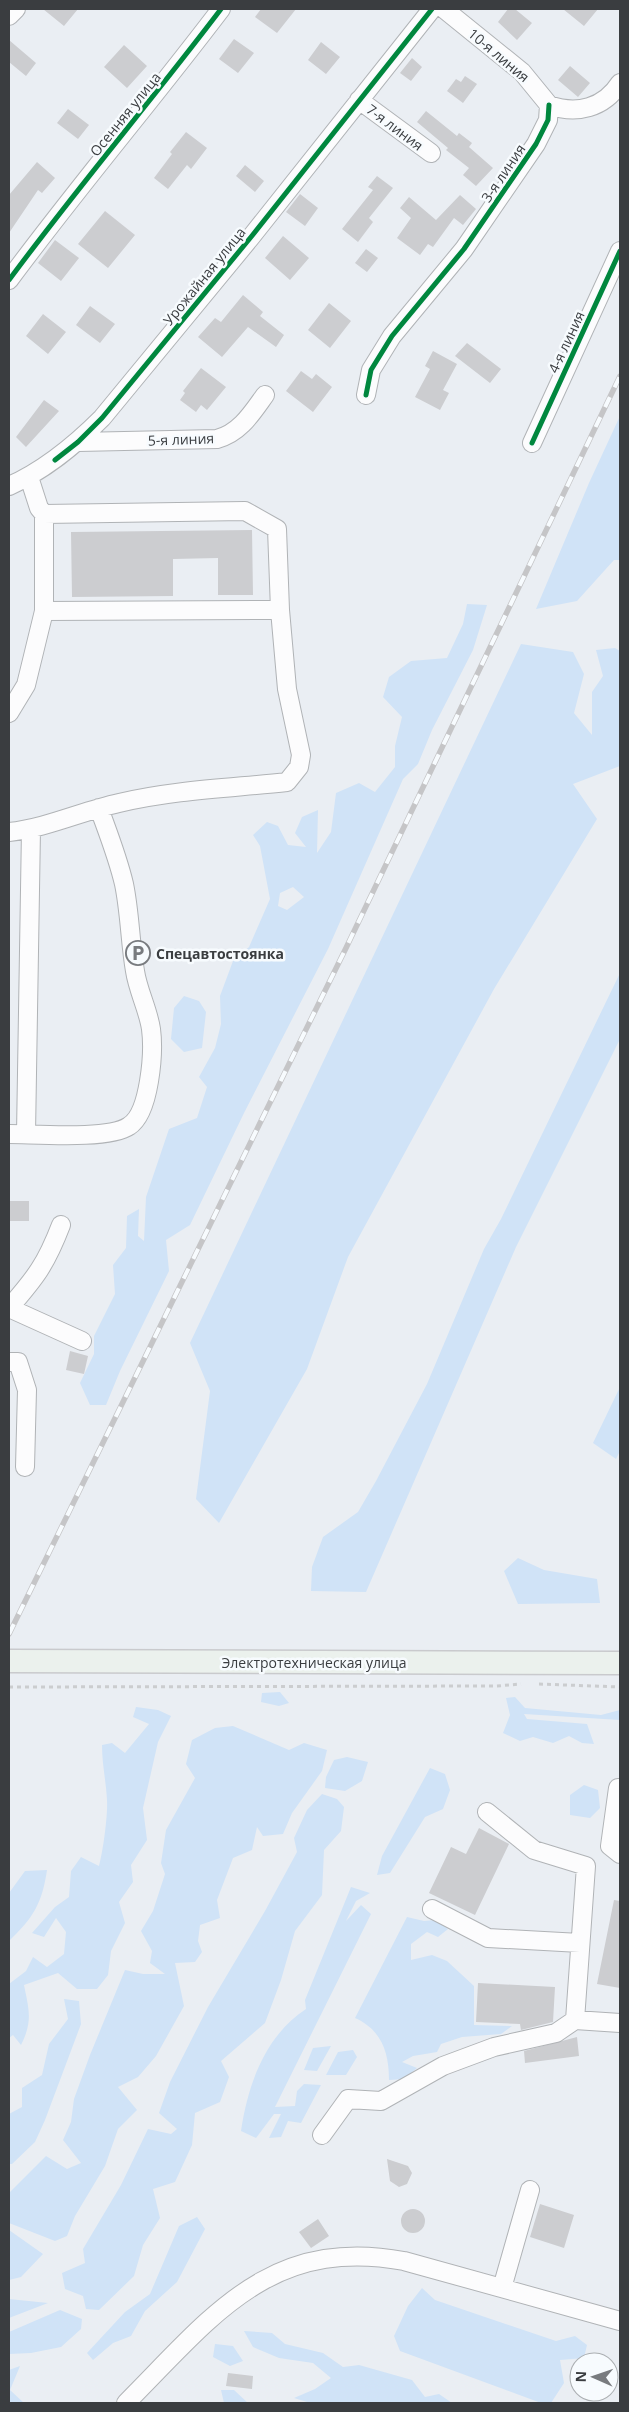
<svg xmlns="http://www.w3.org/2000/svg" width="629" height="2412" font-family="'Open Sans',sans-serif">
<rect width="100%" height="100%" fill="#eaeef3"/>
<path fill="#d0e3f7" fill-rule="evenodd" d="M620,416V560H614L577,601L536,609L589,483Z
M467,604L487,605L473,650L432,730L418,764L403,779L328,949L244,1113L190,1225L166,1240L169,1271L120,1371L106,1405H90L80,1383L94,1354V1336L115,1294L113,1265L126,1248L127,1216L139,1209L138,1236L144,1241L146,1197L169,1129L197,1118L207,1087L199,1077L215,1048L221,1024L220,996L233,961L249,947L270,899L260,846L253,835L267,822L278,826L288,845L306,847L295,833L302,817L318,810L317,853L331,832L336,793L359,783L375,792L395,767V746L402,717L383,697L389,677L411,661L447,658L463,624ZM293,887L304,897L287,910L278,906L280,893Z
M521,644L573,652L584,674L574,713L592,735V692L603,676L596,650L615,648L620,651V766L573,784L597,819L494,989L348,1257L307,1369L219,1523L196,1499L210,1391L190,1343Z
M620,973V1039L516,1247L366,1592L311,1591L312,1567L323,1537L358,1512L376,1481L427,1384L484,1249L501,1219Z
M184,996L199,1001L206,1012L202,1048L184,1052L171,1039L174,1008Z
M620,1387V1451L616,1459L593,1443Z
M518,1558L544,1570L597,1579L600,1603L518,1604L504,1571Z
M280,1692L289,1703L279,1706L261,1702L262,1693Z
M515,1697L525,1708L601,1715L620,1710V1720L524,1714L527,1719L587,1724L594,1744L582,1743L569,1736L553,1743L533,1737L520,1741L503,1733L510,1715L506,1698Z
M136,1707L158,1710L171,1716L158,1742L143,1808L147,1840L131,1865L133,1882L119,1902L125,1923L111,1951L108,1975L97,1989H77L58,1973L24,1985C29,2010 33,2021 21,2045L13,2035L9,2038V1984L26,1971L33,1957L47,1967L64,1954L66,1932L56,1918L44,1937L32,1933L55,1907L69,1897L71,1871L81,1857L99,1866C103,1852 108,1815 107,1800C106,1781 102,1764 102,1745L112,1743L125,1753L149,1724L133,1717Z
M233,1726L289,1750L304,1743L327,1750L322,1771L292,1813L283,1834L263,1836L257,1827L252,1850L233,1858L217,1900L220,1918L200,1925L198,1941L202,1952L195,1962L175,1963L184,2006L156,2056L138,2077L118,2087L137,2110L118,2129L105,2166L75,2216L67,2236L55,2241L9,2223V2193L46,2156L67,2169L81,2163L63,2140L71,2122L74,2099L90,2055L125,1970L143,1974H165L150,1963L152,1951L141,1931L153,1911L165,1874L161,1863L166,1830L195,1778L186,1764L192,1740L215,1728Z
M347,1757L368,1762L362,1781L345,1791L325,1788L326,1777L334,1760Z
M430,1768L445,1774L450,1790L443,1809L425,1817L390,1873L377,1875L382,1856Z
M584,1785L598,1790L600,1808L590,1818L570,1815V1795Z
M322,1794L337,1799L344,1807L341,1831L324,1850L322,1895L295,1931L281,1980L265,2023L221,2061L229,2077L220,2102L195,2113L192,2145L175,2182L153,2189L160,2218L143,2245L134,2276L99,2310L86,2309L83,2296L65,2289L62,2273L85,2263L83,2249L121,2185L148,2129L171,2134L177,2129L159,2113L170,2082L208,2007L265,1911L297,1852L294,1838L307,1810Z
M47,1870C42,1904 33,1918 9,1941V1893L25,1871Z
M351,1887L370,1893L356,1901L346,1921L361,1905L371,1914L275,2107L295,2106L297,2091L304,2084L321,2085L301,2123L288,2121L281,2137L269,2138L281,2114H274L256,2138L241,2131C248,2084 265,2036 306,2009L305,2000Z
M407,1917L424,1921L435,1920L448,1929L438,1937L427,1932L411,1944V1960L432,1955L447,1961L474,1986V2025L512,2026L501,2034L462,2037L441,2044L437,2052L413,2056L402,2062L417,2068L404,2079L389,2080C389,2053 382,2030 355,2018Z
M64,1999L79,2001L81,2024L45,2120L35,2142L12,2164H9V2114L22,2107V2088L42,2075L49,2044L68,2019Z
M331,2046L317,2071L304,2070L313,2048Z
M353,2050L357,2057L346,2075H326L338,2052Z
M197,2217L205,2229L177,2282L145,2311L131,2336L113,2343L93,2360L87,2353L125,2312L150,2294L179,2226Z
M9,2230L43,2254L21,2277L9,2280Z
M422,2288L435,2300L556,2341L575,2336L587,2345L584,2358L560,2360L564,2383L551,2403H541L400,2351L394,2336L408,2306Z
M9,2299L48,2303L9,2318Z
M60,2310L82,2319L81,2329L61,2347L31,2353L9,2354V2332Z
M244,2331L272,2333L285,2344L323,2353L343,2367L359,2365L412,2380L425,2397L439,2394L452,2403H306L307,2402L294,2398L315,2389L331,2378L313,2363L279,2358L253,2347Z
M215,2344L233,2346L243,2361L230,2366L213,2357Z
M20,2366L10,2390L24,2403H9V2370Z
M221,2390H234L248,2403H224Z"/>
<path fill="#cccdd0" d="M43,9H78L64,26Z
M261,9H296L277,33L255,17Z
M508,9H515L532,23L517,40L498,22Z
M563,9H598L584,26Z
M234,39L254,53L238,73L219,59Z
M9,40L36,63L26,76L9,62Z
M321,42L340,57L326,74L308,60Z
M124,45L147,66L127,88L104,67Z
M412,58L422,67L411,81L400,73Z
M570,66L590,83L578,97L558,80Z
M465,76L477,84L463,103L447,91L456,79L461,82Z
M68,109L89,125L78,139L57,123Z
M426,111L457,136L459,133L472,143L469,147L493,168L476,186L463,175L469,168L446,150L448,148L417,122Z
M186,132L207,148L191,169L187,165L168,189L154,178L172,154L170,152Z
M37,162L55,178L42,193L38,190L9,233V195Z
M245,165L264,181L255,192L236,176Z
M377,176L393,188L369,218L373,222L358,242L342,229L373,190L368,187Z
M300,194L318,208L305,226L286,212Z
M460,195L476,209L463,225L454,218L433,247L428,244L420,255L397,238L411,218L400,208L409,197L436,220Z
M105,211L135,235L108,268L78,244Z
M283,236L309,258L290,280L265,258Z
M55,240L79,258L61,281L38,263Z
M366,249L378,258L367,272L355,263Z
M243,295L263,312L260,316L284,335L276,347L248,327L222,357L198,337L215,318L221,322Z
M329,303L351,321L330,348L308,330Z
M90,306L115,324L100,343L76,325Z
M43,314L66,332L48,354L26,336Z
M467,343L501,369L490,383L455,356Z
M433,351L457,364L443,390L449,393L440,410L415,397L430,369L425,366Z
M201,368L226,387L207,410L201,405L196,412L180,400L185,393L183,391Z
M301,371L312,379L316,374L332,387L313,412L286,391Z
M44,400L59,411L26,447L16,437Z
M252,530L253,595H218V558L173,559V596L72,597L71,532Z
M9,1201H29V1221H9Z
M70,1351L88,1356L84,1374L66,1370Z
M479,1828L509,1844L475,1915L429,1893L451,1847L466,1854Z
M614,1900L620,1901V1988L597,1984Z
M478,1983L555,1987L553,2022L521,2030L520,2024L476,2022Z
M577,2037L579,2056L525,2063L524,2051Z
M387,2159L408,2166L412,2173L407,2184L399,2187L390,2181Z
M540,2204L574,2215L564,2248L530,2237Z
M401 2221a12 12 0 1 1 24 0a12 12 0 1 1-24 0Z
M318,2219L329,2236L311,2248L299,2232Z
M228,2373L253,2376L252,2389L226,2386Z"/>
<g fill="none" stroke-linecap="round" stroke-linejoin="round">
<defs>
<path id="minor" d="M444,9L522,72L549,105
M9,16L16,9
M359,100L431,153
M549,105C577,115 604,108 620,83
M9,280C77,188 152,100 221,9
M366,395L371,370L392,336L464,249L536,144L548,120L549,105
M78,442L217,439C240,433 252,413 265,395
M532,443L620,251
M29,477L39,508L44,514
M9,486C45,470 74,446 102,418L251,237L432,9
M9,713L26,685L44,611V514L245,511L277,529L280,610L44,611
M9,832C47,828 82,811 119,803C174,790 231,788 287,782L299,767L301,755L287,689L280,610
M9,1134C35,1134 109,1140 129,1126C150,1113 154,1052 151,1029C148,1009 138,991 135,971C130,942 130,913 124,884C118,858 108,833 99,808
M26,1134L31,829
M9,1308C36,1277 46,1264 61,1225
M9,1308L82,1341
M9,1362H18L27,1390L25,1467
M618,1788L610,1846L620,1854
M487,1812L534,1850L586,1866L575,2020
M432,1909L488,1938L580,1943
M322,2135L348,2099L381,2101L443,2066L494,2047L556,2033L575,2020L620,2023
M502,2288L530,2190
M126,2403C211,2318 269,2236 404,2261L620,2321"/>
<path id="major" d="M9,1661L620,1663"/>
</defs>
<use href="#minor" stroke="#b0b3b6" stroke-width="20"/>
<use href="#major" stroke="#c9cacd" stroke-width="25"/>
<path stroke="#cbcdcf" stroke-width="3" stroke-dasharray="4 4" stroke-linecap="butt" d="M539,1684L620,1687
M9,1687L497,1686L521,1684"/>
<use href="#minor" stroke="#fcfcfd" stroke-width="18"/>
<use href="#major" stroke="#ebf1ed" stroke-width="22"/>
<defs>
<path id="rail" d="M9,1634L346,948L620,376"/>
</defs>
<use href="#rail" stroke="#c5c5c7" stroke-width="5.5"/>
<use href="#rail" stroke="#f7fbfe" stroke-width="4" stroke-dasharray="11" stroke-linecap="butt"/>
<defs>
<path id="cycleway" d="M9,280C77,188 152,100 221,9
M366,395L371,370L392,336L464,249L536,144L548,120L549,105
M532,443L620,251
M55,460L78,442L102,418L251,237L432,9"/>
</defs>
<use href="#cycleway" stroke="#f7fbfe" stroke-width="8"/>
<use href="#cycleway" stroke="#00873e" stroke-width="5"/>
</g>
<defs>
<symbol id="parking-ring" viewBox="-11 -11 22 22"><circle r="9.5" fill="#f7fbfe" stroke="#787b7f" stroke-width="1.5"/><path d="M-3.5-5.5H1a3.5 3.5 0 0 1 0 7H-1V5.5H-3.5ZM-1-3.4V-.6H.8a1.4 1.4 0 0 0 0-2.8Z" fill="#787b7f"/></symbol>
</defs>
<g fill-rule="evenodd">
<use href="#parking-ring" x="124" y="939" width="28" height="28"/>
</g>
<g text-anchor="middle" dominant-baseline="central" stroke-width="5" stroke-linejoin="round" paint-order="stroke">
<g font-size="14" fill="#3a3d40" stroke="#f7fbfe">
<text transform="translate(499 55) rotate(40)">10-я линия</text>
<text transform="translate(125 114) rotate(-51)">Осенняя улица</text>
<text transform="translate(395 127) rotate(37)">7-я линия</text>
<text transform="translate(503 173) rotate(-56)">3-я линия</text>
<text transform="translate(204 276) rotate(-51)">Урожайная улица</text>
<text transform="translate(566 342) rotate(-65)">4-я линия</text>
<text transform="translate(181 439) rotate(-2)">5-я линия</text>
<text x="314" y="1662">Электротехническая улица</text>
</g>
<g font-size="14" font-weight="bold" fill="#3a3d40" stroke="#f7fbfe" text-anchor="start">
<text x="156" y="953">Спецавтостоянка</text>
</g>
</g>
<rect width="629" height="2412" fill="none" stroke="#3a3d40" stroke-width="20"/>
<g transform="translate(594 2377) rotate(272)"><circle r="24" fill="#f7fbfe" stroke="#abafb2"/>
<path d="M0-4L9 19L0 12L-9 19Z" fill="#787b7f"/>
<text y="-8" font-size="14" font-weight="bold" text-anchor="middle" fill="#3a3d40">N</text>
</g>
</svg>
